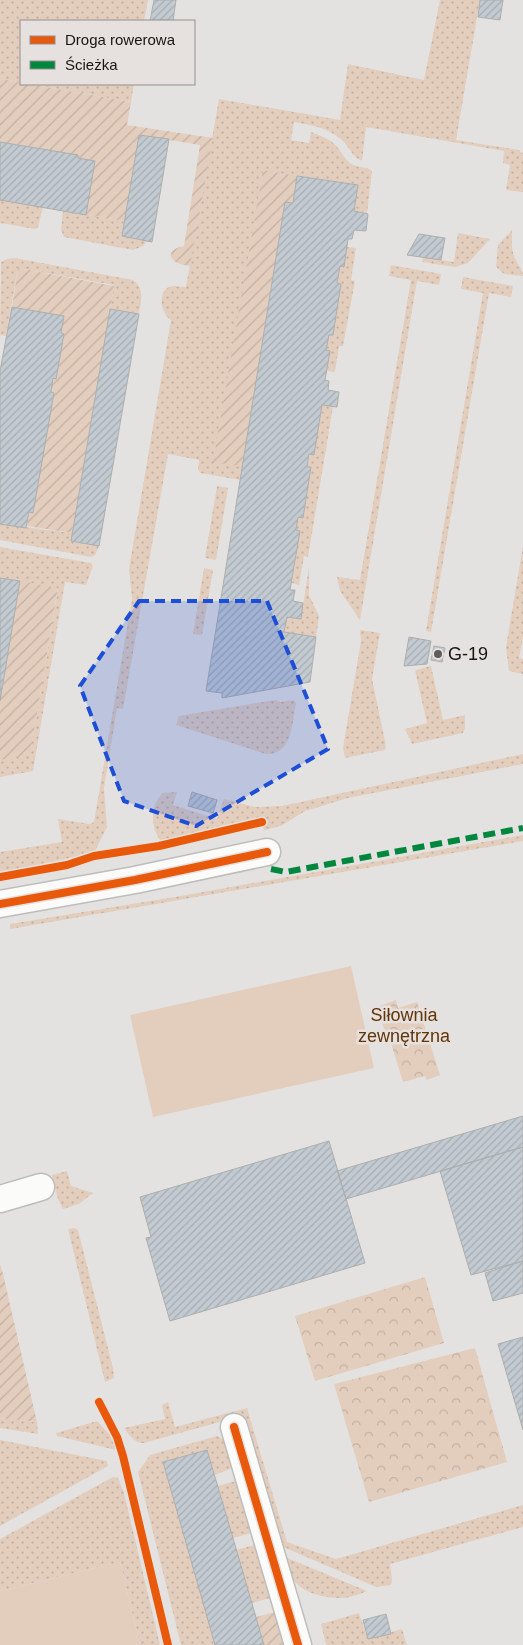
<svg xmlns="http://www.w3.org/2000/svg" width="523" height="1645" font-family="Arial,sans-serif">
<defs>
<pattern id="grass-dots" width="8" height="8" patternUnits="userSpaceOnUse" patternTransform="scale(1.25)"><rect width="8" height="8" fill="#e3cebe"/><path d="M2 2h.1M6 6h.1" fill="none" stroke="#c2b0a2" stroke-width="1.8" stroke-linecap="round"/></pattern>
<pattern id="forest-crowns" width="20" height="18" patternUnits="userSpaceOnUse" patternTransform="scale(1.25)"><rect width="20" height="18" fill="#e3cebe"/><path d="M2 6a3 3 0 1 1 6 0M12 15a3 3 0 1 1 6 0" fill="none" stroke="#c2b0a2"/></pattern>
<pattern id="garden-furrows" width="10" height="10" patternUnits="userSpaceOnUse" patternTransform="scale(1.25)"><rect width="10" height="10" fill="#e3cebe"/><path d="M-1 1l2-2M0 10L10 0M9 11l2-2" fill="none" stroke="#c2b0a2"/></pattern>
<pattern id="building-hatch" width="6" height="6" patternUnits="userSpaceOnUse" patternTransform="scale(1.25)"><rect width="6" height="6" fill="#c2cbd1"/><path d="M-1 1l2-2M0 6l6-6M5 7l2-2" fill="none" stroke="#a6adb3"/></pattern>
</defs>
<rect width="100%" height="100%" fill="#e4e2e0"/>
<path fill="url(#grass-dots)" d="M0,0H148L144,21H21V82L0,79Z
M440,0H480L456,140L520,150V152L523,153V192L506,190L510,165L503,163L504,151L366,127L362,161C352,157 350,148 343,141C329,128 312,125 294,122L291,140L309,143L311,132C321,136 331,139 338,148C342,153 345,159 350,163C357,168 366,166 372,171L367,213L354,211L358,185L297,176L293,203L285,202L240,480L200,473L198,469L199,460L168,454L123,709L117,708L104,788L107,827L94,853L46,863L41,866L0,874V852L62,842L58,819L90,824L94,822L132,599L129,569L171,320C160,313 158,292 169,287C174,285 181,287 186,287L219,99L340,120L348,64L424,80Z
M30,84H134L131,102Z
M0,200L43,207L38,227L35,229L0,223Z
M63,211L125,221L122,236L147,241L143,246L133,250L64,237L61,230Z
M512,230C512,239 511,248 514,256C517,264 523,269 523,276L504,274L498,269L496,266L498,245Z
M458,233L490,239L468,263L455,267L422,262L423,257L454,262Z
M347,247L356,248L351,280L355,281L343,346H339L335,372L327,371L330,351L326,350L329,335H333L341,285L337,283L340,266L343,267Z
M15,258L133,280C145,289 141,300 139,314L110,309L114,285L18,268L6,336L0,335L1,262L7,259Z
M391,265L441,274L439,285L417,281L360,620L340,591L337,577L360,580L411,280L389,276Z
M463,277L513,286L511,297L489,293L431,632L426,631L483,293L461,289Z
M322,405L333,407L308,557L304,556L299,585L292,583L300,531L296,530L298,517L303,518L311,468L307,467Z
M217,486L228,488L216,560L205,558Z
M0,524L72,533L71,541L99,546L95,555L91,557L0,540Z
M523,546V638L519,658L523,659V674L509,671L506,647Z
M0,547L91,563L93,566L86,585L65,582L33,771L0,777V760L30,754L58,589L0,578Z
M309,567V595L319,616L316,637L284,632L287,617L301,619Z
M204,568L213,570L202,635L193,634Z
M360,630L380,633L372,679L386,746L385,750L345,758L343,748L361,641Z
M431,666L443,720L465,715V728L463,733L412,744L405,729L427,723L415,670Z
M275,700L281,702L294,700L296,703C292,722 293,755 266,754L176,725L179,716Z
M523,754V764L348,798L305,811L281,826L264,830L261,818L161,841C150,828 150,804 163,793L177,792L173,805L217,819L224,799L255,807L282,806Z
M523,835V841L10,929V924L181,896Z
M67,1171L71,1186L93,1193L79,1204L63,1209L58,1199L52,1175Z
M74,1228L78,1230L113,1368L114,1378L105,1382L68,1229Z
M168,1402L175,1427L247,1408L287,1542L336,1559L523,1505V1527L390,1564L392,1579L391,1585L376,1587L281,1546L241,1416L144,1443C134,1443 130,1436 124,1428L165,1419L162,1405Z
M0,1418L37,1422L38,1434L0,1428Z
M97,1421L113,1438L116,1450L57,1436L56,1433Z
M217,1436L232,1445L237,1466L215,1475L207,1450L163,1462L215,1645H181L138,1472L150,1455Z
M0,1440L107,1461L108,1466L0,1526Z
M113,1477L118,1478L124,1493L160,1645H140L120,1562L0,1591V1539Z
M239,1480L255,1532L233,1538L218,1486Z
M258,1544L274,1597L252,1603L236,1550Z
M285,1557L367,1591C360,1594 352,1597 344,1598C329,1599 302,1594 293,1579C289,1573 288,1564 285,1557Z
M359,1613L368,1639L402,1629L407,1645H326L321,1624Z"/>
<path fill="url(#forest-crowns)" d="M396,1000L398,1008L417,1002L440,1075L427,1080L425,1076L403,1082L389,1037L387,1038L377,1007Z
M425,1277L444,1343L315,1381L295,1316Z
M475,1348L507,1462L369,1502L334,1384Z"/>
<path fill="url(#garden-furrows)" d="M0,79L21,82V84H30L131,102L127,125L213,138L190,266C185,265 177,264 173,260C166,252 177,247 184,246L200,145L139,135L125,221L86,215L95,161L78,158V155L0,142Z
M263,170L297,176L293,203L285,202L242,466L213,462Z
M18,268L114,286L72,533L27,526L54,393L51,392L53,378L56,379L64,334L61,333L64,317L12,307Z
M20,581L58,588L30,755L0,760V701Z
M0,1264L3,1274L37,1422L0,1418Z
M279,1611L288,1645H264L256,1617Z"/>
<path fill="#e3cebe" d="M351,966L374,1068L153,1117L130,1015Z
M120,1562L140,1645H0V1591Z"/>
<path fill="url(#building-hatch)" stroke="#aeaeae" d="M154,0H176L173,21H150Z
M480,0H503L500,20L478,17Z
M139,135L169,139L152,242L122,236Z
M0,142L78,155V158L95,161L86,215L0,200Z
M297,176L358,185L354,211L368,214L366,231L354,230L352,239H348L344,267L340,266L337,283L341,284L333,335H329L326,350L330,351L325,380L329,381L328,390L339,392L337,407L322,405L314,455L309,454L307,467H311L303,518L298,517L296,530L300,531L290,590H295L293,601L303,603L301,619L287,617L284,632L316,637L310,682L222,698V693L206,691L285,202L293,203Z
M419,234L445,238L441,260L407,255Z
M12,307L64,316L61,333L64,334L56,379L53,378L51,392L54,393L33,513L29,512L26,528L0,524V371Z
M110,309L139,314L99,546L71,541Z
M0,578L20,581L0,701Z
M409,637L431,641L427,664L404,666Z
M434,646L445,648L442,662L431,660Z
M192,792L217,800L213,813L188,806Z
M523,1116V1147L346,1199L337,1171Z
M329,1141L365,1263L170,1321L146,1238L151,1237L140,1197Z
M523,1147V1261L471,1275L440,1171Z
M523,1261V1293L493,1301L485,1273Z
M523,1337V1430L498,1344Z
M207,1450L233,1538L264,1645H215L163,1462Z
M386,1614L391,1634L368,1639L363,1620Z"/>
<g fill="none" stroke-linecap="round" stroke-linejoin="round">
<defs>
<path id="street" d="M0,904L135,880L267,852
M0,1199L41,1187
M234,1427L298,1645"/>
</defs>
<use href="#street" stroke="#bfbdbb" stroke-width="29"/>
<use href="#street" stroke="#fbfbfa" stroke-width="26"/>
<path stroke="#00873e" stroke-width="6" stroke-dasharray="12 6" stroke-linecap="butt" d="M271,869L286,872L523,828"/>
<defs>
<path id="cycleway" d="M0,877L67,865L94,856L159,846L262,822
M0,904L135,880L267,852
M99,1402L117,1437L123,1456L168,1645
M234,1427L298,1645"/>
</defs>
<use href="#cycleway" stroke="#e6e1de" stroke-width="11"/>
<use href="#cycleway" stroke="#e8590c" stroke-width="8"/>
</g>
<path fill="#1d4ed8" fill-opacity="0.2" stroke="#1d4ed8" stroke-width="4" stroke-dasharray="10 6" stroke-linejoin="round" d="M139,601H267L328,749L196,826L124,801L80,686Z"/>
<circle fill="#5e5d5b" stroke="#e6e1de" stroke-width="2" cx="438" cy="654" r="5"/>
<g text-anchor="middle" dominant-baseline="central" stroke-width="5" stroke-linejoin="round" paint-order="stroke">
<g font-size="18" fill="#161514" stroke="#e6e1de" text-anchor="start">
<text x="448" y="654">G-19</text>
</g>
<g font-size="18" fill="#61350a" stroke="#e6e1de">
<text x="404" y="1015">Siłownia<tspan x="404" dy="21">zewnętrzna</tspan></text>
</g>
</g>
<rect x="20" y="20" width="175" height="65" fill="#e6e1de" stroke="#938f8d"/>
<rect x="30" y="36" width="25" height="8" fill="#e8590c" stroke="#938f8d"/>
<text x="65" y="45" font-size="15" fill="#161514">Droga rowerowa</text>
<rect x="30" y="61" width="25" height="8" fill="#00873e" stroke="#938f8d"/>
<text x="65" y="70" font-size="15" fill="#161514">Ścieżka</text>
</svg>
